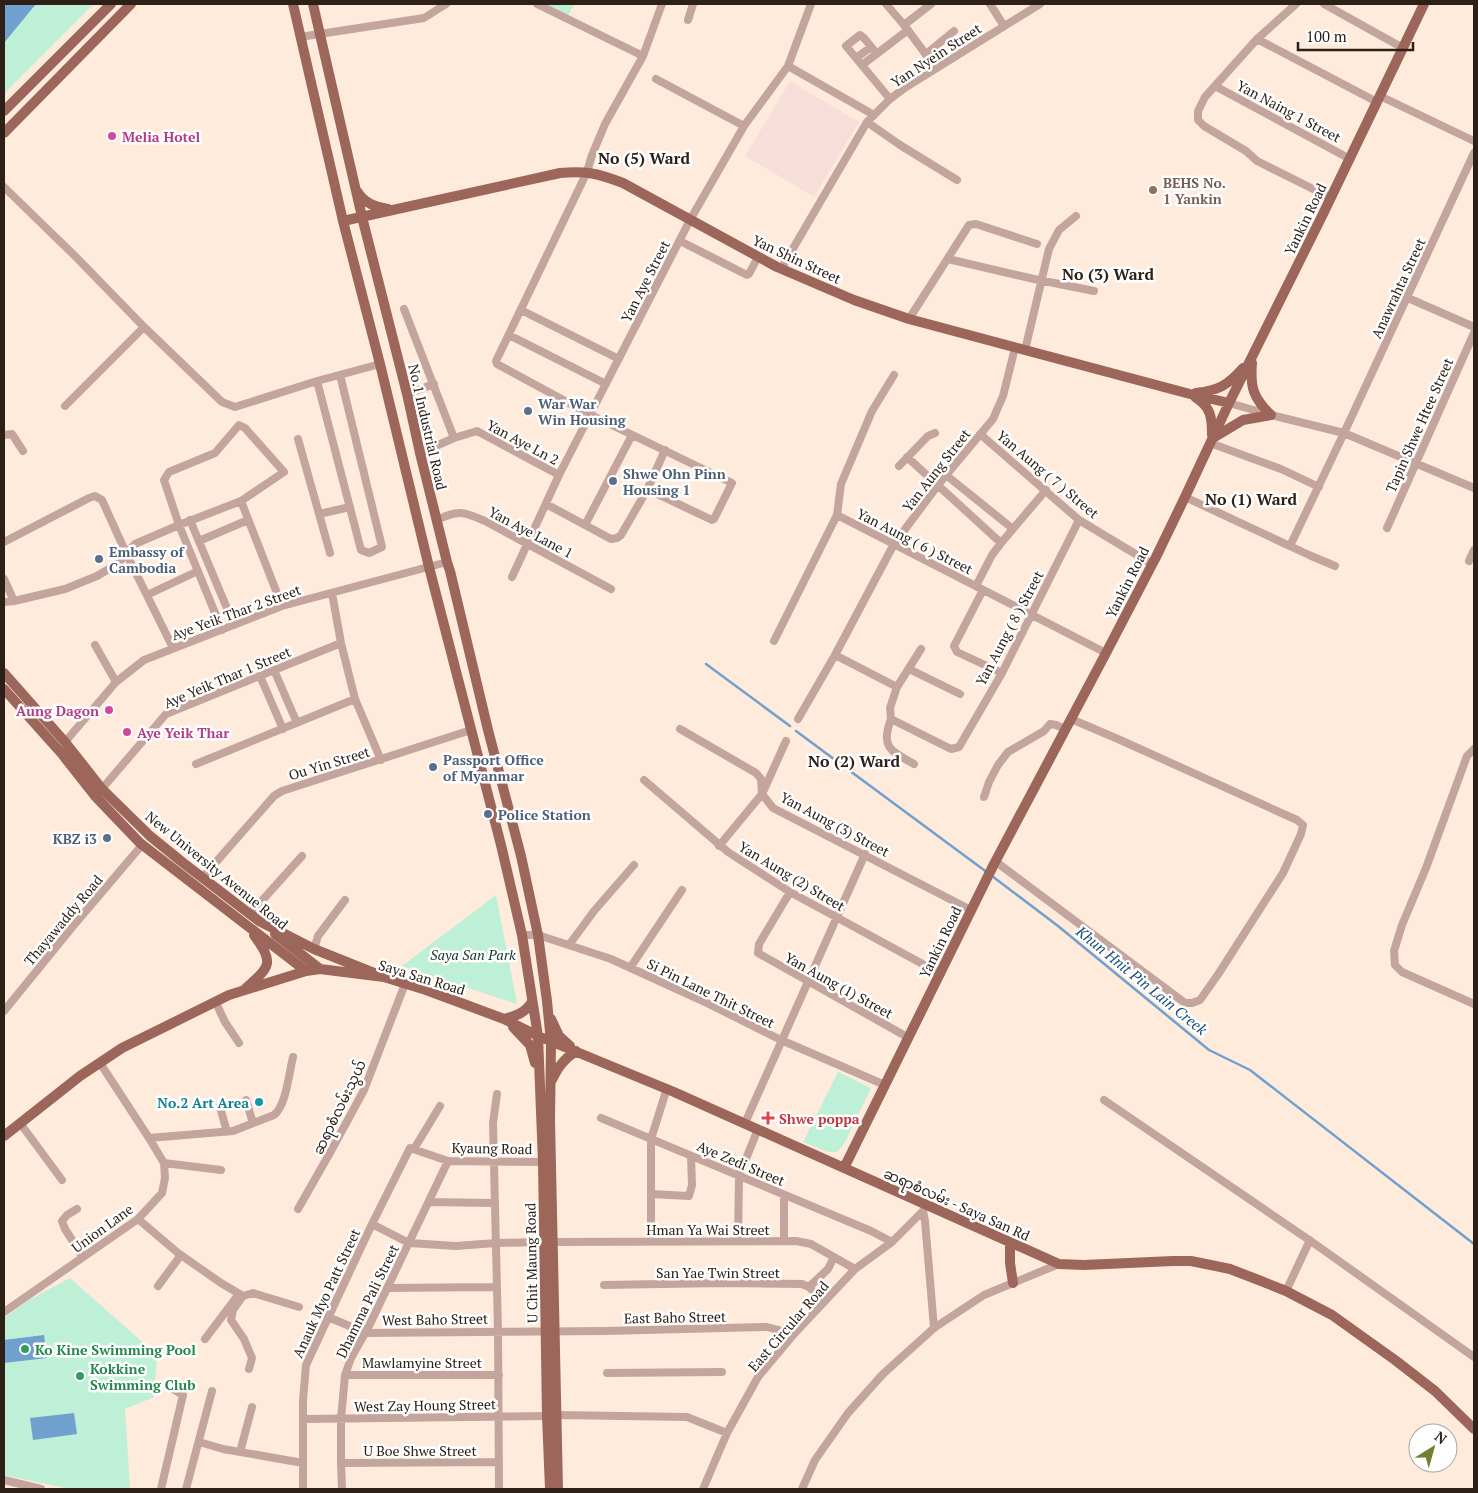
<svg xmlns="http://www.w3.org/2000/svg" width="1478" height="1493" font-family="'PT Serif','Noto Sans Myanmar',serif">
<rect width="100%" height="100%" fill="#feebdc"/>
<path fill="#f8ded8" d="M790,81L859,122L814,197L745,156Z"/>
<path fill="#beefd7" d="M36,4H94L4,94V43Z
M545,4H574L568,16Z
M496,895L517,1004L402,966Z
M838,1072L871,1088L844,1144L837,1152H828L803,1142Z
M70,1278L157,1355L154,1397L125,1409L130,1489H70L4,1475V1318L27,1301Z"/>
<path fill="#70a0ce" d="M4,4H36L4,43Z
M44,1335L47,1358L4,1363V1340Z
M74,1413L77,1434L33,1440L30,1418Z"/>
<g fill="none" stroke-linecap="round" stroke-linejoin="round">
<path stroke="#70a0ce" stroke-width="2.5" d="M706,664L790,726
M796,731L988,873
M992,876L1058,926L1209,1050L1250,1070L1474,1244"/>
<path stroke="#c4a59e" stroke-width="8" d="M537,4L643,56
M886,4L904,25
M931,4L904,25L936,68
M990,4L1004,26
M1296,4L1257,39L1205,97L1198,111V120L1204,126L1246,151L1257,161L1331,198
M1324,4L1403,48
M688,20L693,4
M300,37L424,18L446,4
M1257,39L1377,102
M877,54L864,38L860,35L846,46L890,99
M926,54L954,31
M856,58L871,47
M862,65L908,30
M788,66L874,115
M656,79L744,126
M1215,86L1350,159
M1380,96L1474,141
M867,122L900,145L957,180
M4,187L75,256L144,327L222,402L235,407L317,381L380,364
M680,241L747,275L749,274L758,257
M948,259L1034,279L1094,291
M781,269L867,122L890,99L906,87L1040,4
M1408,298L1474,327
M404,309L454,438
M521,310L619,359
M909,319L969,225L976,224L1037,244
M509,335L606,384
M1025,350L1049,249L1059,230L1076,216
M317,381L361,550L369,553L382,547L340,375
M407,394L434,384
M1229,403L1271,415L1344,433L1474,488
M65,406L144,327
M980,434L1079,520L1152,564
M4,435L12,434L23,451
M298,439L330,553
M1210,443L1281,469L1319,487
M420,453L454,438L477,431L559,475
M907,457L1001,543
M899,466L928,436L935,433
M946,475L1013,529
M647,490L653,492L712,520L714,519L732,483L591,415L497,364L496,361L587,172L592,155L605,124L643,56L662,4
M1185,497L1309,555L1335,566
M241,501L282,606
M546,504L611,539L617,538L621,535L647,490L665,450
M319,514L350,507
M837,515L1106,653
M190,520L234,625
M437,520C459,509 464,512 485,521L611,589
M585,525L632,435
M1387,528L1474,333
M199,541L248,520
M4,542L89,498L95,496L102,500L126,553L173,648
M1290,546L1344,433L1474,153
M1469,561L1474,550
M512,577L559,475L690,220L744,126L788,66L811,4
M4,579L14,601
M976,586L992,555L1001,543L1046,490
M983,590L954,646L957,652L1002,673
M332,593L341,643L355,699L381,760
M147,595L198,571
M4,602L14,601L65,589L97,576L119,563L126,553L135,544L179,525L241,501L284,472L245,428L239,425L215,453L169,472L164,480L179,525L222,630
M774,641L837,515L841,484L872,411L894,375
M95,645L116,682
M835,655L897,687L890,708L891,719L951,749L959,747L1002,673L1079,520
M909,669L960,694
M274,670L297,723
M260,676L283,729
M897,687L921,649
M798,719L835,655L894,544L938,485L993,419L1003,396L1015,348
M891,719C880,748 891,751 914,764
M680,729L756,773L761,779L762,794L773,808L971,910
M65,742L116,682L144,660L282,606L447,562
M1474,749L1467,756L1426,868L1402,925L1394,951L1395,965L1402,972L1474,1004
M196,764L355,699
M644,780L728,852L790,892L941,974
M100,791L166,714L341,643
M984,797L989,782L998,765L1008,752L1044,731L1050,724L1056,725L1065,729
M719,846L762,794L786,741
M995,861L1185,1003H1192L1200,1000L1219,973L1283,873L1301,834L1303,825L1297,820L1118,739L1071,719
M202,878L274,796L282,791L471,730
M790,892L759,944L758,953L909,1038
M250,914L302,856
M522,935H538L611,959L705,1002L781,1040L885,1085
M569,945L594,911L634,865
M314,949L318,936L345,900
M630,968L682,890
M216,1003L225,1022L239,1043
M4,1011L74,925L142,845
M497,1094L493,1123L498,1331L499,1489
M246,1100L253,1123
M1104,1100L1315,1244L1474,1357
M220,1107L227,1132
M601,1118L871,1231L892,1242
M20,1123L62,1180
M745,1123L865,854
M149,1138L233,1131L274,1115C286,1106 289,1073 293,1057
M414,1149L440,1106
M164,1163L221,1170
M651,1194L689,1196L692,1185L691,1156
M784,1195V1241
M429,1202L495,1203
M77,1209L67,1215L62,1221L65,1229L83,1257
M298,1209L331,1151L364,1090L405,984
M923,1211L925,1221L934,1328
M138,1219L178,1253L221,1283L243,1296L253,1293L299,1307
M372,1224L409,1243L456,1246L496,1243L545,1242
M651,1241V1139L667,1088
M738,1241L739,1176L758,1129
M553,1242L796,1241L811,1244L855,1269
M604,1285L723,1283L802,1284L809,1287L824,1302
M158,1286L181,1255
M809,1287L828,1269L834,1257
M387,1288L497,1287
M1286,1291L1310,1240
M243,1296L233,1310L231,1320L244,1339L252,1358L249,1369
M4,1312L138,1219L162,1193L165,1178L164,1163L149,1138L100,1063
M328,1317L366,1333L605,1331L767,1327L794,1334
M205,1339L239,1294
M607,1373L722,1372
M345,1375H499
M557,1415L687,1417L727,1433
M303,1419L547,1416
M199,1442L223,1449L303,1463
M240,1452L252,1407
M341,1463L499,1462
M4,1480L41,1489
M161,1489L183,1395L168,1386
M186,1489L212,1391
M303,1489V1400L306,1365L372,1224L410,1148L448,1161L543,1162
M342,1489L341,1463V1419L345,1375L351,1358L369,1326L448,1161
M703,1489L727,1433L758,1377L794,1334L855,1269L892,1242L923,1211L926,1205
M802,1489L815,1460L848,1413L883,1374L934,1328L984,1295L1059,1264"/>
<path stroke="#9c665b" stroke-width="10" d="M293,4L343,221L380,364L429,567L501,845L522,935L538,1036L543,1162L547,1416L550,1489
M313,4L362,217L407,394L420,453L447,562L450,571L488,730L521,856L538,935L547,1001L551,1042L550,1120L558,1489
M4,111L111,4
M4,133L131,4
M357,191C364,203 375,207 388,209
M343,221L560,173C587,171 597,173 623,183L777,267L854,300L909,319L1190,394L1229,403
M1252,363C1250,387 1253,398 1271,415
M1196,393C1219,390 1227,386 1243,368
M1195,397C1211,407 1212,417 1212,435
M1213,438L1243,420L1271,415
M4,673L65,742L102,789L150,836L182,862L259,921L314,949L374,973
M4,689L62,754L95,796L140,843L306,971
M275,934L320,969
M246,988C271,966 274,963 254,935
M504,1019C516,1016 525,1013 532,1002
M551,1019L559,1036L570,1046
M513,1027L530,1045L535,1063
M552,1080C558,1067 564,1059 576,1051
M4,1136L80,1076L122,1048L229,995L306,971L320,969L384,977L426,990L504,1019L538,1036L674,1092L1059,1264L1084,1265L1173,1261H1191L1230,1269L1256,1279L1286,1291L1332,1315L1395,1360L1435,1391L1474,1429
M844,1168L994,864L1106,653L1156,557L1185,497L1229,403L1323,214L1424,4
M1010,1242V1263L1013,1283"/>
</g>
<g fill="#d1479c" stroke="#fff" stroke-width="2">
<circle cx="112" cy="136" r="5"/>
<circle cx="109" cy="710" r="5"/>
<circle cx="127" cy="732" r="5"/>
</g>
<circle fill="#8d6e63" stroke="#fff" stroke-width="2" cx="1153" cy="190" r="5"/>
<g fill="#5c6f8a" stroke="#fff" stroke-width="2">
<circle cx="528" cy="411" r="5"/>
<circle cx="613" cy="481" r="5"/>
<circle cx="99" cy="559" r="5"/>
<circle cx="433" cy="767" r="5"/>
<circle cx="488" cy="814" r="5"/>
<circle cx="107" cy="838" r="5"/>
</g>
<circle fill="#0f9aa8" stroke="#fff" stroke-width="2" cx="259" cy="1102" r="5"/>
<path fill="#e0444e" stroke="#fff" stroke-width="2" d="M765.5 1110.5h5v5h5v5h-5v5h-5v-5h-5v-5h5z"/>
<g fill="#2e9e5b" stroke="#fff" stroke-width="2">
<circle cx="25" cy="1349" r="5"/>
<circle cx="80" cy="1376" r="5"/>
</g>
<g text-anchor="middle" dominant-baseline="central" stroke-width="5" stroke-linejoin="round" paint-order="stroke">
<g font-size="14" fill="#2c2017" stroke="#fff">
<text transform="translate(936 55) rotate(-33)">Yan Nyein Street</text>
<text transform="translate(1289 111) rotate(28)">Yan Naing 1 Street</text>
<text transform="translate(1305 219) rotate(-64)">Yankin Road</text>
<text transform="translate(797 259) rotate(25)">Yan Shin Street</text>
<text transform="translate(645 281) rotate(-63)">Yan Aye Street</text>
<text transform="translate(1398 288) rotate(-65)">Anawrahta Street</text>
<text transform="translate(1419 425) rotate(-66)">Tapin Shwe Htee Street</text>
<text transform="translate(428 427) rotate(77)">No.1 Industrial Road</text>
<text transform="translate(523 442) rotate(28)">Yan Aye Ln 2</text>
<text transform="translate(936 470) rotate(-52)">Yan Aung Street</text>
<text transform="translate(1048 474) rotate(40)">Yan Aung ( 7 ) Street</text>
<text transform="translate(531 532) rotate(28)">Yan Aye Lane 1</text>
<text transform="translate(915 541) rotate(27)">Yan Aung ( 6 ) Street</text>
<text transform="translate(1127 582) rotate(-63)">Yankin Road</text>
<text transform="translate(236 612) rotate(-20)">Aye Yeik Thar 2 Street</text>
<text transform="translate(1009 628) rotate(-62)">Yan Aung ( 8 ) Street</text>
<text transform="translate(227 677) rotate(-23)">Aye Yeik Thar 1 Street</text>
<text transform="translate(329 763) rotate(-17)">Ou Yin Street</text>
<text transform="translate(835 824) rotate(28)">Yan Aung (3) Street</text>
<text transform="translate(217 870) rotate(39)">New University Avenue Road</text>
<text transform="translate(792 876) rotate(31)">Yan Aung (2) Street</text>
<text transform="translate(63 920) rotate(-50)">Thayawaddy Road</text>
<text transform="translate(940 942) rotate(-64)">Yankin Road</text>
<text transform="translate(422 977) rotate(17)">Saya San Road</text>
<text transform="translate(839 985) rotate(29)">Yan Aung (1) Street</text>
<text transform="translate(711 993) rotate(26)">Si Pin Lane Thit Street</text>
<text transform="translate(339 1107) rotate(-64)">ဆရာစံလမ်းသွယ်</text>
<text transform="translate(492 1148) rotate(1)">Kyaung Road</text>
<text transform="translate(741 1163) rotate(23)">Aye Zedi Street</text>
<text transform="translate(957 1204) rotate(24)">ဆရာစံလမ်း - Saya San Rd</text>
<text transform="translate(102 1228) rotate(-36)">Union Lane</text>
<text x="708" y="1229">Hman Ya Wai Street</text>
<text transform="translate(531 1263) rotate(-91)">U Chit Maung Road</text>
<text x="718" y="1272">San Yae Twin Street</text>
<text transform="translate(326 1293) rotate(-65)">Anauk Myo Patt Street</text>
<text transform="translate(367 1301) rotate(-64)">Dhamma Pali Street</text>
<text transform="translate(675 1317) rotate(-1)">East Baho Street</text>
<text transform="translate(435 1319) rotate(-1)">West Baho Street</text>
<text transform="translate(788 1326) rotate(-49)">East Circular Road</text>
<text x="422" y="1362">Mawlamyine Street</text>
<text transform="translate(425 1405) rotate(-1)">West Zay Houng Street</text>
<text x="420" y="1450">U Boe Shwe Street</text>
</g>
<g font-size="14" font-weight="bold" fill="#b23c85" stroke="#fff" text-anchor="start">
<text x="122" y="136">Melia Hotel</text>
<text x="99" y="710" text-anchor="end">Aung Dagon</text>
<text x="137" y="732">Aye Yeik Thar</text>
</g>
<g font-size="14" font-weight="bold" fill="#785e54" stroke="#fff" text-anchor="start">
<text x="1163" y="182">BEHS No.<tspan x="1163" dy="16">1 Yankin</tspan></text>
</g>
<g font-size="14" font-weight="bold" fill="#4e5e75" stroke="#fff" text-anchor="start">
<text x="538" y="403">War War<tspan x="538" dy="16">Win Housing</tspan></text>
<text x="623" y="473">Shwe Ohn Pinn<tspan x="623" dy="16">Housing 1</tspan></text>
<text x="109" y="551">Embassy of<tspan x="109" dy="16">Cambodia</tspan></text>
<text x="443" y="759">Passport Office<tspan x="443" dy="16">of Myanmar</tspan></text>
<text x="498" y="814">Police Station</text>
<text x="97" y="838" text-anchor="end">KBZ i3</text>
</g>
<g font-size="14" font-style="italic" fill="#143427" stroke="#fff">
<text x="473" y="954">Saya San Park</text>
</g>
<g font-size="14" font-weight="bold" fill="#0d838f" stroke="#fff" text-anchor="end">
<text x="249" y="1102">No.2 Art Area</text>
</g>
<g font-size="14" font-weight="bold" fill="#be3a42" stroke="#fff" text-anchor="start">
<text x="779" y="1118">Shwe poppa</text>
</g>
<g font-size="14" font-weight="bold" fill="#27864d" stroke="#fff" text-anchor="start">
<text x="35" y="1349">Ko Kine Swimming Pool</text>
<text x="90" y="1368">Kokkine<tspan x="90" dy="16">Swimming Club</tspan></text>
</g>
<g font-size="15" font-style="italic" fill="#1b507c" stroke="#fff">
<text transform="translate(1142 980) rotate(39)">Khun Hnit Pin Lain Creek</text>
</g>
<g font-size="16" font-weight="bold" fill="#2c2017" stroke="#fff">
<text x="644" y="158">No (5) Ward</text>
<text x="1108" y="274">No (3) Ward</text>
<text x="1251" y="499">No (1) Ward</text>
<text x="854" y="761">No (2) Ward</text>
</g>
</g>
<rect width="1478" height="1493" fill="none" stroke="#2c2017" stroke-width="10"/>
<g transform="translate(1433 1448) rotate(37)"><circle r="24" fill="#ffffff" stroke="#aba6a2"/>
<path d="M0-4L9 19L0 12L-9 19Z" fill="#708231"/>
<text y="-8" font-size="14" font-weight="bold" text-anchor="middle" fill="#2c2017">N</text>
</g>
<path d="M1298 42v8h115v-8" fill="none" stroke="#2c2017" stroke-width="2.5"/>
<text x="1306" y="42" font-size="15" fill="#2c2017" stroke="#ffffff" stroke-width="4" paint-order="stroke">100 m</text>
</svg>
